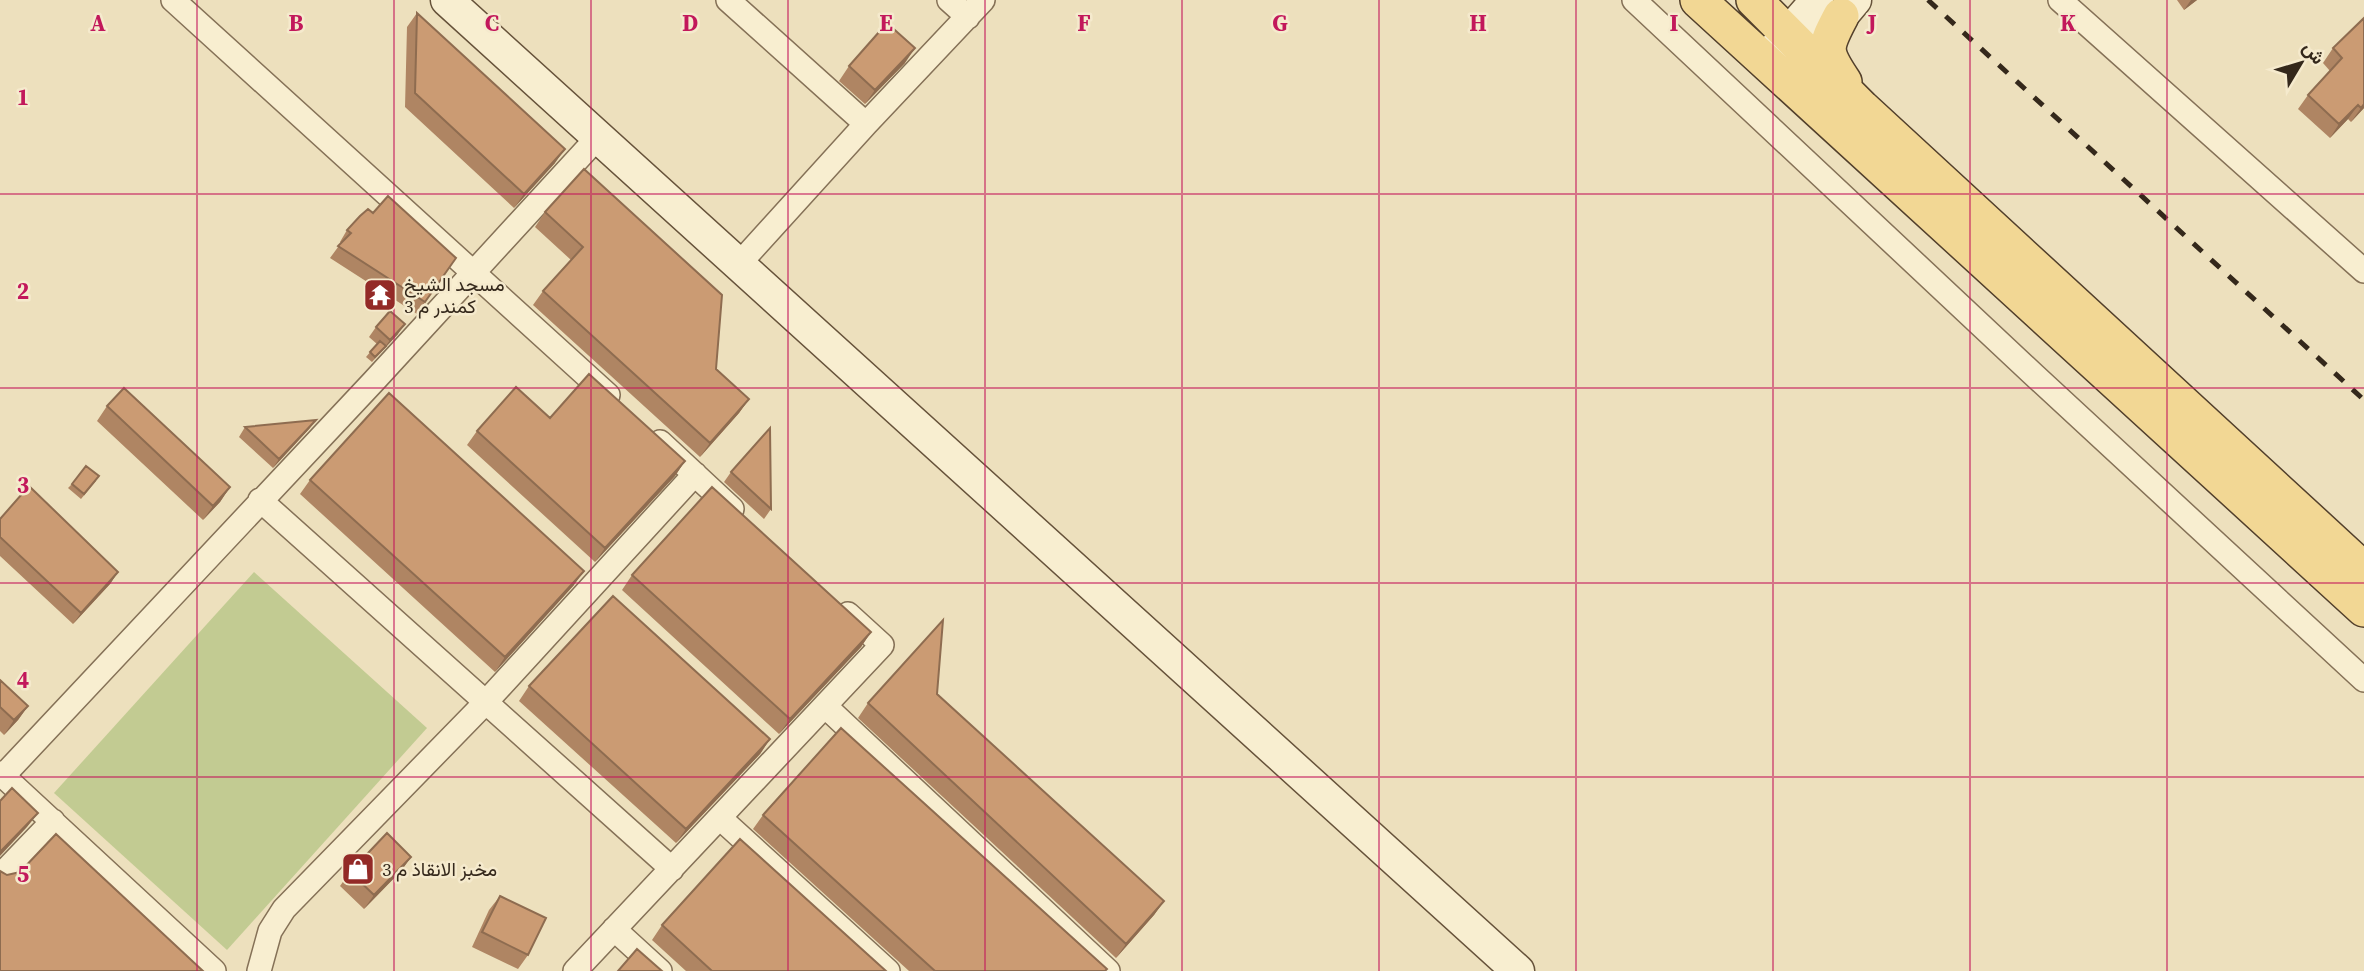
<svg xmlns="http://www.w3.org/2000/svg" width="2364" height="971" font-family="'Source Serif 4',Vazirmatn,serif">
<rect width="100%" height="100%" fill="#ede0bd"/>
<path fill="#c2cb92" d="M254,572L427,728L227,950L54,793Z"/>
<g fill="none" stroke-linecap="round" stroke-linejoin="round">
<defs>
<path id="street" d="M173,0L608,395
M728,0L866,124
M949,0L968,17
M1634,0L2034,375L2364,680
M2060,0L2364,271
M739,264L866,124L983,0
M660,442L732,509
M260,500L672,869
M825,706L1108,971
M0,773L214,971
M3,776L373,382L598,137
M720,818L888,971
M0,876L53,821
M614,929L660,971
M259,971L270,931L284,909L485,703L695,474
M575,971L882,645L848,614"/>
<path id="secondary" d="M447,0L1518,971
M1824,37L1855,0
M1772,52L1817,0"/>
<path id="primary" d="M1698,0L2364,609
M1754,0L1862,108L2364,570
M1841,16C1824,48 1823,51 1844,82"/>
</defs>
<use href="#street" stroke="#857157" stroke-width="26"/>
<use href="#secondary" stroke="#66523a" stroke-width="35"/>
<use href="#primary" stroke="#523f2b" stroke-width="38"/>
<use href="#street" stroke="#f8eed0" stroke-width="23"/>
<use href="#secondary" stroke="#f8eed0" stroke-width="32"/>
<use href="#primary" stroke="#f2d794" stroke-width="35"/>
<path stroke="#34281b" stroke-width="5" stroke-dasharray="12 12" stroke-linecap="butt" d="M1928,0L2364,400"/>
</g>
<path fill="#af8563" d="M2177,0H2197L2184,10Z
M417,13L555,163L514,208L405,107L407,27Z
M2364,18V108L2351,122L2348,119L2330,138L2298,109L2308,95L2330,71L2323,63L2333,48Z
M905,63L865,104L839,81L849,66Z
M545,212L749,399L739,413L700,457L533,305L543,291L571,260L535,227Z
M373,213L456,258L417,314L330,258L341,243L340,242L347,230Z
M376,327L398,334L372,362L366,357L377,344L369,337Z
M107,406L230,487L220,502L203,520L97,421Z
M550,418L685,461L675,476L595,562L467,445L477,431Z
M316,420L309,429L273,468L239,437L245,427Z
M731,472L771,509L764,519L724,482Z
M310,480L574,585L495,672L300,494Z
M96,481L81,499L68,488L72,484Z
M0,519L118,572L110,584L73,624L0,556Z
M632,575L871,632L861,647L779,734L622,590Z
M0,680L28,706L18,720L4,735L0,731Z
M529,686L770,739L760,754L676,843L519,701Z
M937,694L1164,901L1154,915L1116,958L858,718L868,703Z
M763,815L1106,971H909L753,829Z
M411,857L401,871L364,909L340,886L350,872Z
M500,896L528,955L518,969L472,947L489,910Z
M662,925L886,971H686L652,940Z"/>
<path fill="#8e6c50" d="M2191,0H2197L2184,10Z
M915,48L905,63L865,104L875,90Z
M2364,104V108L2351,122L2361,108Z
M2358,105L2348,119L2330,138L2339,124Z
M565,149L555,163L514,208L524,194Z
M405,324L398,334L383,350L390,340Z
M749,399L739,413L700,457L710,443Z
M316,420L309,429L273,468L279,459Z
M685,461L675,476L595,562L605,548Z
M230,487L220,502L203,520L213,506Z
M584,571L574,585L495,672L505,657Z
M118,572L110,584L73,624L81,613Z
M871,632L861,647L779,734L790,719Z
M28,706L18,720L4,735L14,720Z
M770,739L760,754L676,843L686,829Z
M38,813L27,827L0,856V852Z
M411,857L401,871L364,909L374,895Z
M1164,901L1154,915L1116,958L1126,944Z"/>
<path fill="#cb9b73" stroke="#8e6c50" stroke-width="2" d="M417,13L565,149L524,194L415,93Z
M2364,18V104L2361,108L2358,105L2339,124L2308,95L2342,58L2333,48Z
M887,23L915,48L875,90L849,66Z
M584,169L722,295L716,369L749,399L710,443L543,291L583,247L545,212Z
M388,196L456,258L425,302L338,246L351,233L347,230L360,216L368,209L373,213Z
M390,311L405,324L390,340L376,327Z
M380,341L386,346L375,357L370,352Z
M589,374L685,461L605,548L477,431L516,387L550,418Z
M124,388L230,487L213,506L107,406Z
M389,393L584,571L505,657L310,480Z
M316,420L279,459L245,427Z
M770,428L771,509L731,472Z
M86,466L99,476L84,494L72,484Z
M29,486L118,572L81,613L0,537V519Z
M712,487L871,632L790,719L632,575Z
M613,596L770,739L686,829L529,686Z
M943,620L937,694L1164,901L1126,944L868,703Z
M0,680L28,706L14,720L0,707Z
M841,728L1107,969L1105,971H935L763,815Z
M12,788L38,813L0,852V801Z
M387,833L411,857L374,895L350,872Z
M56,834L203,971H0V871L7,875L20,872Z
M740,839L886,971H712L662,925Z
M500,896L546,918L528,955L482,932Z
M637,949L662,971H618Z"/>
<path fill="none" stroke="#c2185b" stroke-width="2" stroke-opacity="0.55" d="M197,0V971M394,0V971M591,0V971M788,0V971M985,0V971M1182,0V971M1379,0V971M1576,0V971M1773,0V971M1970,0V971M2167,0V971M0,194H2364M0,388H2364M0,583H2364M0,777H2364"/>
<defs>
<symbol id="temple-square" viewBox="-11 -11 22 22"><rect x="-9" y="-9" width="18" height="18" rx="4" fill="#932a27" stroke="#f5eacd"/><path d="M0-6L5-2H3V0L6.5 2.5H4V6H1.5V3h-3V6H-4V2.5H-6.5L-3 0V-2H-5Z" fill="#fff"/></symbol>
<symbol id="shop-square" viewBox="-11 -11 22 22"><rect x="-9" y="-9" width="18" height="18" rx="4" fill="#932a27" stroke="#f5eacd"/><path d="M-5-2.5h2.3a2.7 3.5 0 0 1 5.4 0H5L5.5 6h-11ZM-1.5-2.5h3a1.5 2.3 0 0 0-3 0Z" fill="#fff"/></symbol>
</defs>
<g fill-rule="evenodd">
<use href="#temple-square" x="361" y="276" width="38" height="38"/>
<use href="#shop-square" x="339" y="850" width="38" height="38"/>
</g>
<g text-anchor="middle" dominant-baseline="central" stroke-width="5" stroke-linejoin="round" paint-order="stroke">
<g font-size="19" fill="#34281b" stroke="#f5eacd" text-anchor="start">
<text x="404" y="284">مسجد الشيخ<tspan x="404" dy="22">كمندر م 3</tspan></text>
<text x="382" y="869">مخبز الانقاذ م 3</text>
</g>
</g>
<g font-size="23" text-anchor="middle" font-weight="bold" fill="#c2185b" stroke="#f5eacd" stroke-width="5" stroke-linejoin="round" paint-order="stroke">
<text x="98" y="31">A</text>
<text x="296" y="31">B</text>
<text x="492" y="31">C</text>
<text x="690" y="31">D</text>
<text x="886" y="31">E</text>
<text x="1084" y="31">F</text>
<text x="1280" y="31">G</text>
<text x="1478" y="31">H</text>
<text x="1674" y="31">I</text>
<text x="1872" y="31">J</text>
<text x="2068" y="31">K</text>
<text x="23" y="105">1</text>
<text x="23" y="299">2</text>
<text x="23" y="493">3</text>
<text x="23" y="688">4</text>
<text x="23" y="882">5</text>
</g>
<g transform="translate(2301 63) rotate(52)" stroke="#f5eacd" stroke-width="5" paint-order="stroke">
<path d="M0-5L12 26L0 18L-12 26Z" fill="#34281b"/>
<text y="-10" font-size="19" font-weight="bold" text-anchor="middle" fill="#34281b">ش</text>
</g>
</svg>
